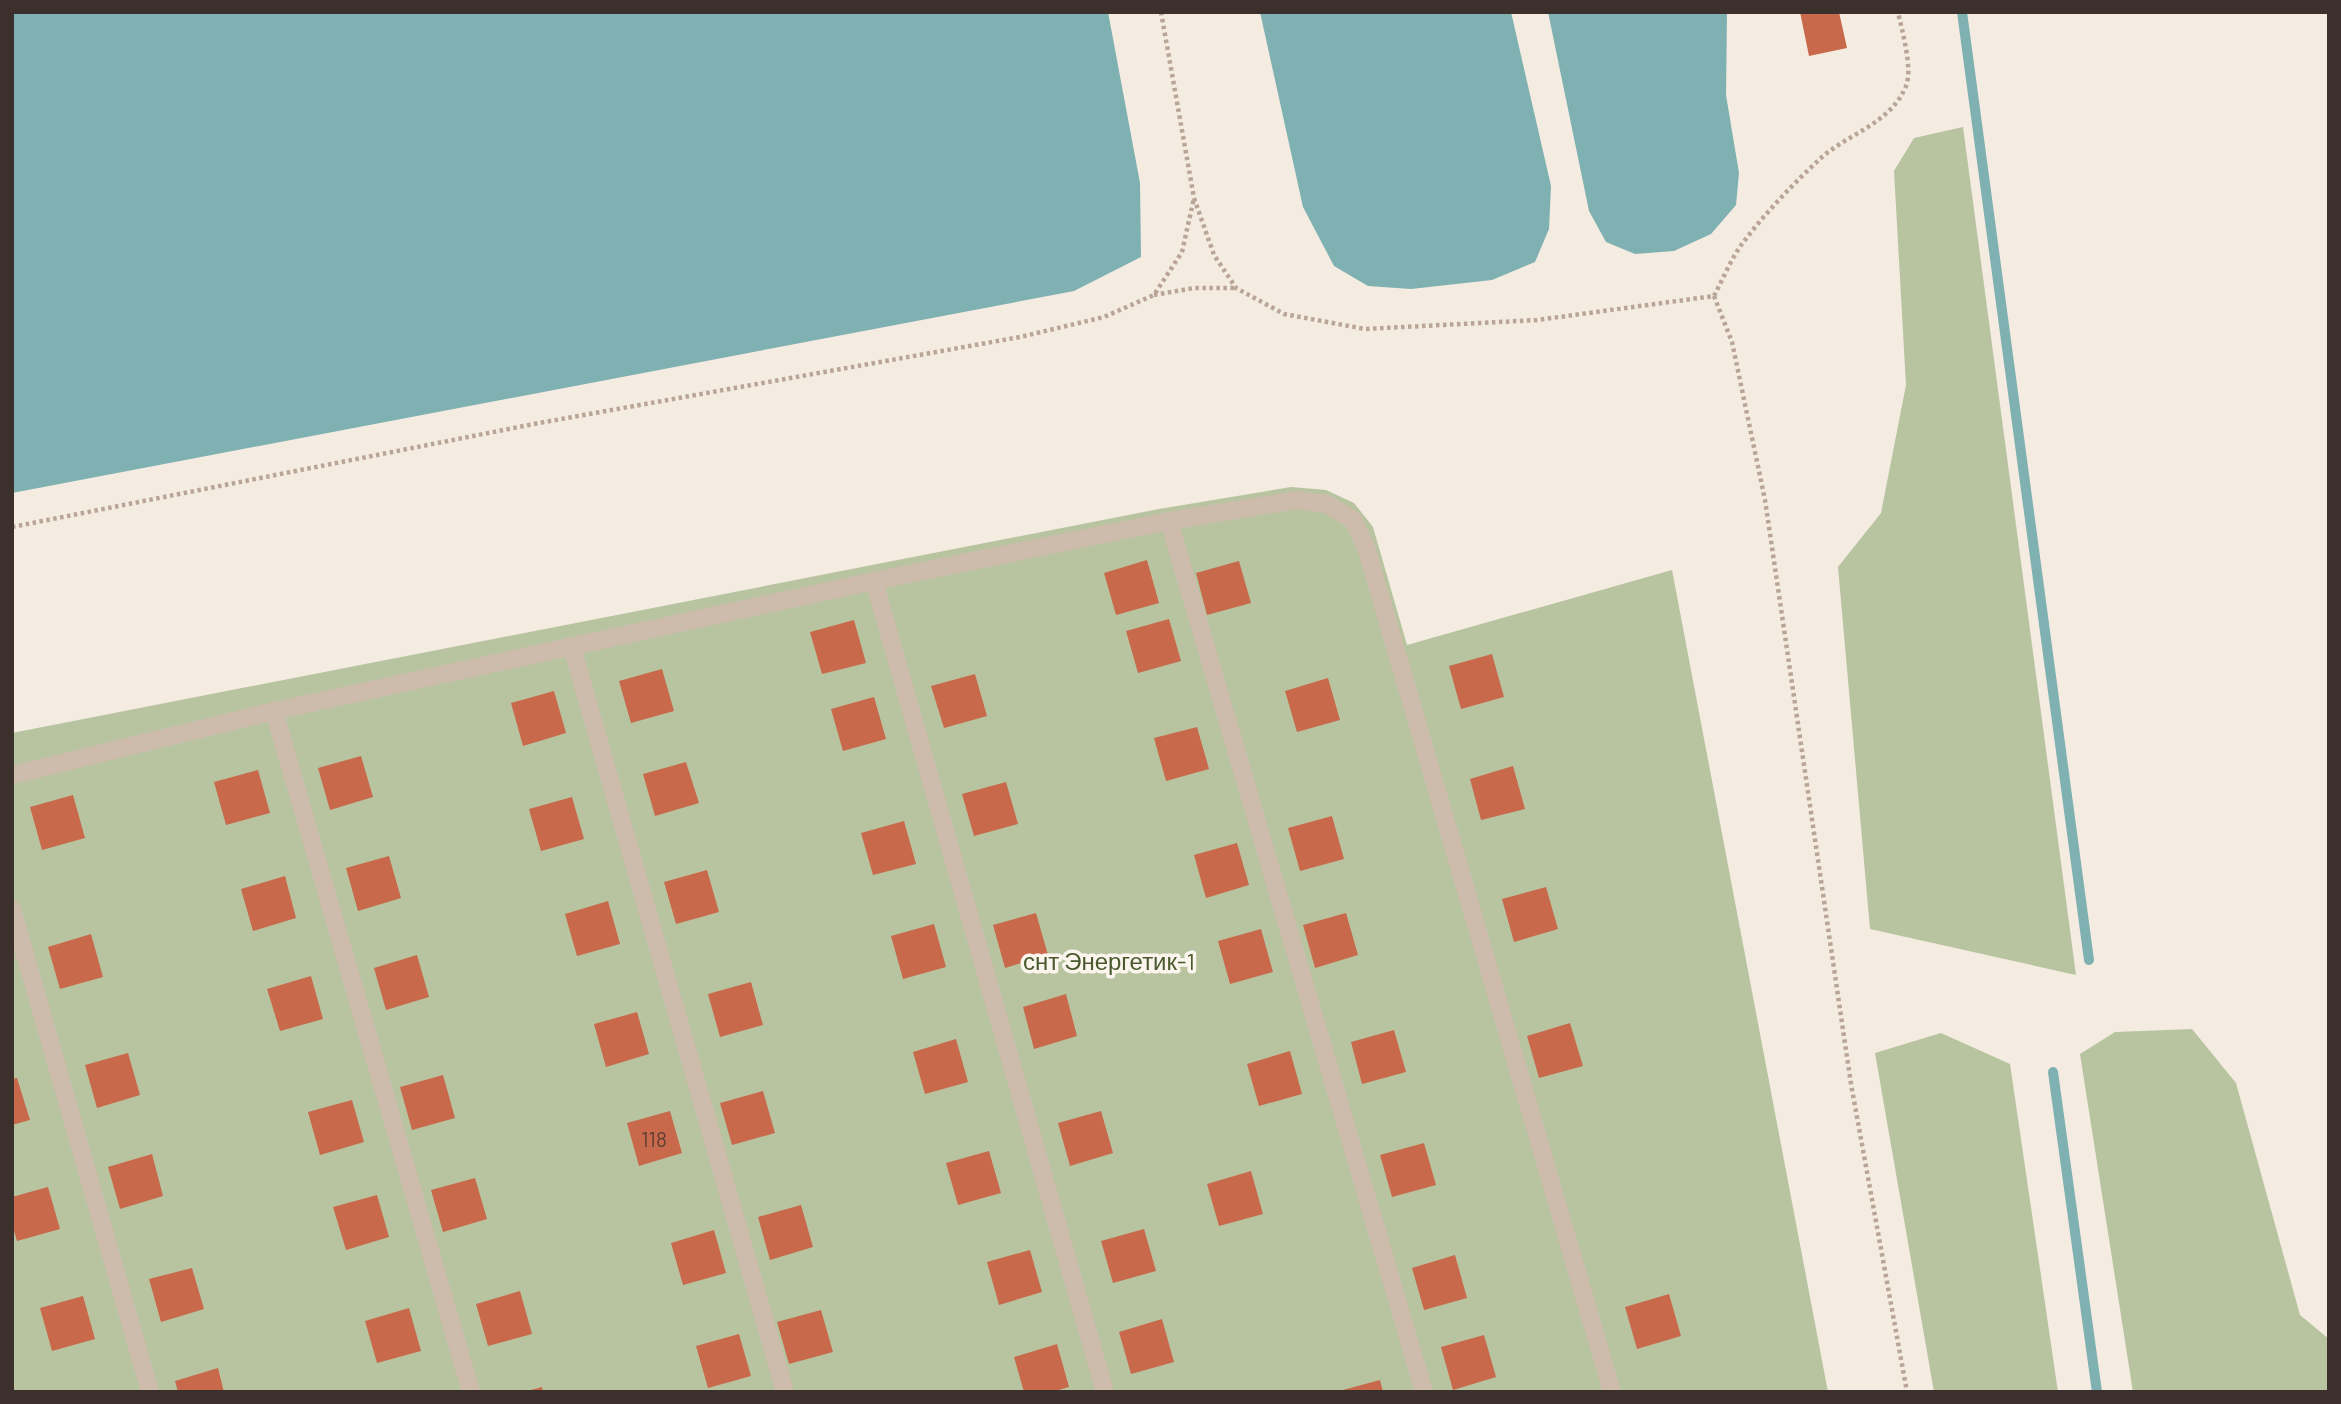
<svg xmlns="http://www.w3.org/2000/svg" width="2341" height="1404" font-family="Barlow,sans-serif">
<rect width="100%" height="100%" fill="#f4ebe1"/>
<path fill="#b8c4a0" d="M1963,127L2076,975L1870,929L1838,567L1881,513L1906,385L1894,171L1914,138Z
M1291,487L1326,490L1354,503L1373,527L1407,645L1672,570L1828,1392H12V733L1159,509Z
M2192,1029L2236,1083L2300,1315L2329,1339V1392H2133L2080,1054L2115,1032Z
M1941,1033L2010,1064L2058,1392H1934L1875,1053Z"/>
<path fill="#7fb0b2" d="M12,12H1108L1140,183L1141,257L1074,291L12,493Z
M1260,12H1511L1551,186L1549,229L1535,262L1492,280L1411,289L1368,286L1334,266L1303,207Z
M1548,12H1727L1726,95L1739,173L1736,205L1711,234L1674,251L1635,254L1606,242L1589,211Z"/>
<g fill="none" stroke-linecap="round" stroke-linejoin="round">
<path stroke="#7fb0b2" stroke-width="10" d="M1962,12L2089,960
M2053,1072L2097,1392"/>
</g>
<path fill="#c8694b" d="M1800,12H1839L1847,48L1809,56Z
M1147,560L1159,603L1116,615L1104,573Z
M1239,561L1251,603L1207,615L1196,573Z
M1169,619L1181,661L1138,673L1126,631Z
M854,620L866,663L822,674L810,632Z
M1492,654L1504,697L1461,709L1449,666Z
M662,669L674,711L631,723L619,681Z
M975,674L987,716L944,728L931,686Z
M1328,678L1340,720L1297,732L1285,691Z
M554,691L566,733L523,746L511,703Z
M874,697L886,739L843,751L831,709Z
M1197,727L1209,769L1166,781L1154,738Z
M361,756L373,797L330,810L318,768Z
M686,762L699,803L655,816L643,774Z
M1513,766L1525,809L1481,820L1470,779Z
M258,770L270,813L226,825L214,782Z
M1006,782L1018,824L974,836L962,794Z
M73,795L85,838L42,850L30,807Z
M572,797L584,839L541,851L529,809Z
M1332,816L1344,859L1300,871L1288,828Z
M904,821L916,864L873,875L861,833Z
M1237,843L1249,885L1206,898L1194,855Z
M389,856L401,898L358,911L346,868Z
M707,870L719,912L676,924L664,882Z
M285,876L296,918L253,931L241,889Z
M1546,887L1558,929L1514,942L1502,899Z
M608,901L620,944L577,956L565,914Z
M1036,913L1048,955L1005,968L993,925Z
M1346,913L1358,955L1315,968L1303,925Z
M934,924L946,967L903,979L891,936Z
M1261,929L1273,972L1230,984L1218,941Z
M91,934L103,977L60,989L48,947Z
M417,955L429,997L386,1010L374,968Z
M311,976L323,1019L280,1031L267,989Z
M751,982L763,1025L720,1037L708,994Z
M1066,994L1077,1036L1034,1049L1023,1007Z
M637,1012L649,1054L606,1067L594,1024Z
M1570,1023L1583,1066L1539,1078L1527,1036Z
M1394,1030L1406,1072L1362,1084L1351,1042Z
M956,1039L968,1082L925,1094L913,1052Z
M1290,1051L1302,1094L1259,1106L1247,1064Z
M128,1053L140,1095L97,1108L85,1065Z
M443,1075L455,1118L412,1130L400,1087Z
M17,1078L30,1120L12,1125V1079Z
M763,1091L775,1133L732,1145L720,1103Z
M352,1100L364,1142L320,1155L308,1112Z
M670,1111L682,1153L639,1166L627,1123Z
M1101,1111L1113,1153L1070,1166L1058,1123Z
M1424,1143L1436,1185L1392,1197L1380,1155Z
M989,1151L1001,1193L958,1205L946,1163Z
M152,1154L163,1196L120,1209L108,1167Z
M1251,1171L1263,1214L1219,1226L1207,1184Z
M475,1178L487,1219L443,1232L431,1190Z
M48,1187L60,1229L17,1241L12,1224V1197Z
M377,1195L389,1237L346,1250L333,1207Z
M801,1205L813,1247L770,1260L758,1217Z
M1144,1229L1156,1271L1113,1283L1101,1241Z
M714,1230L726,1273L683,1285L671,1243Z
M1030,1250L1042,1292L999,1305L987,1262Z
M1455,1255L1467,1298L1424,1310L1412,1268Z
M192,1268L204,1309L161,1322L149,1279Z
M520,1291L532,1334L488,1346L476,1304Z
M1669,1294L1681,1336L1637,1349L1625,1307Z
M83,1296L95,1339L52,1351L40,1308Z
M409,1308L421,1351L377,1363L365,1321Z
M821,1310L833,1352L789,1364L777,1322Z
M1162,1319L1174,1362L1131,1374L1119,1332Z
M739,1334L751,1376L708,1388L696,1346Z
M1484,1335L1496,1377L1453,1390L1441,1347Z
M1057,1344L1069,1387L1052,1392H1024L1014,1357Z
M218,1368L224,1392H178L175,1381Z
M1380,1380L1383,1392H1339V1391Z
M542,1387L543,1392H527V1391Z"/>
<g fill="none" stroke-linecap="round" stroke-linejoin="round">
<path stroke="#b9a596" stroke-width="4.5" stroke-dasharray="3.5 3.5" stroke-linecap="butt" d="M1161,12L1194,198L1214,255L1236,288L1284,314L1365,329L1537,320L1714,296C1723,279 1731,259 1742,244C1765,213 1794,183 1822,157C1850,133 1891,123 1906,86C1913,68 1902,31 1898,12
M1154,295L1194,288H1236
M1714,296L1732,342L1765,500L1851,1084L1907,1392
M12,527L539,423L1020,337L1104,317L1154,295L1182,252L1194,198"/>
<path stroke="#cdbbac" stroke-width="18" d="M1169,521L1424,1392
M874,581L1105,1392
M572,647L785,1392
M274,711L471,1392
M12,775L274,711L874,581L1169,521L1297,500L1327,504L1353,520L1366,547L1612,1392
M12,909L150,1392"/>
</g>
<g text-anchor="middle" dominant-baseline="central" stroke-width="7" stroke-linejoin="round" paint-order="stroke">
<g font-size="21" fill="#5e3e33">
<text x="654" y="1138">118</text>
</g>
<g font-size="24" fill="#4a5a2e" stroke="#fbf5ee">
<text x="1109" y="960">снт Энергетик-1</text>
</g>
</g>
<rect width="2341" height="1404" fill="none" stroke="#3b302b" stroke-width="28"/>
</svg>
